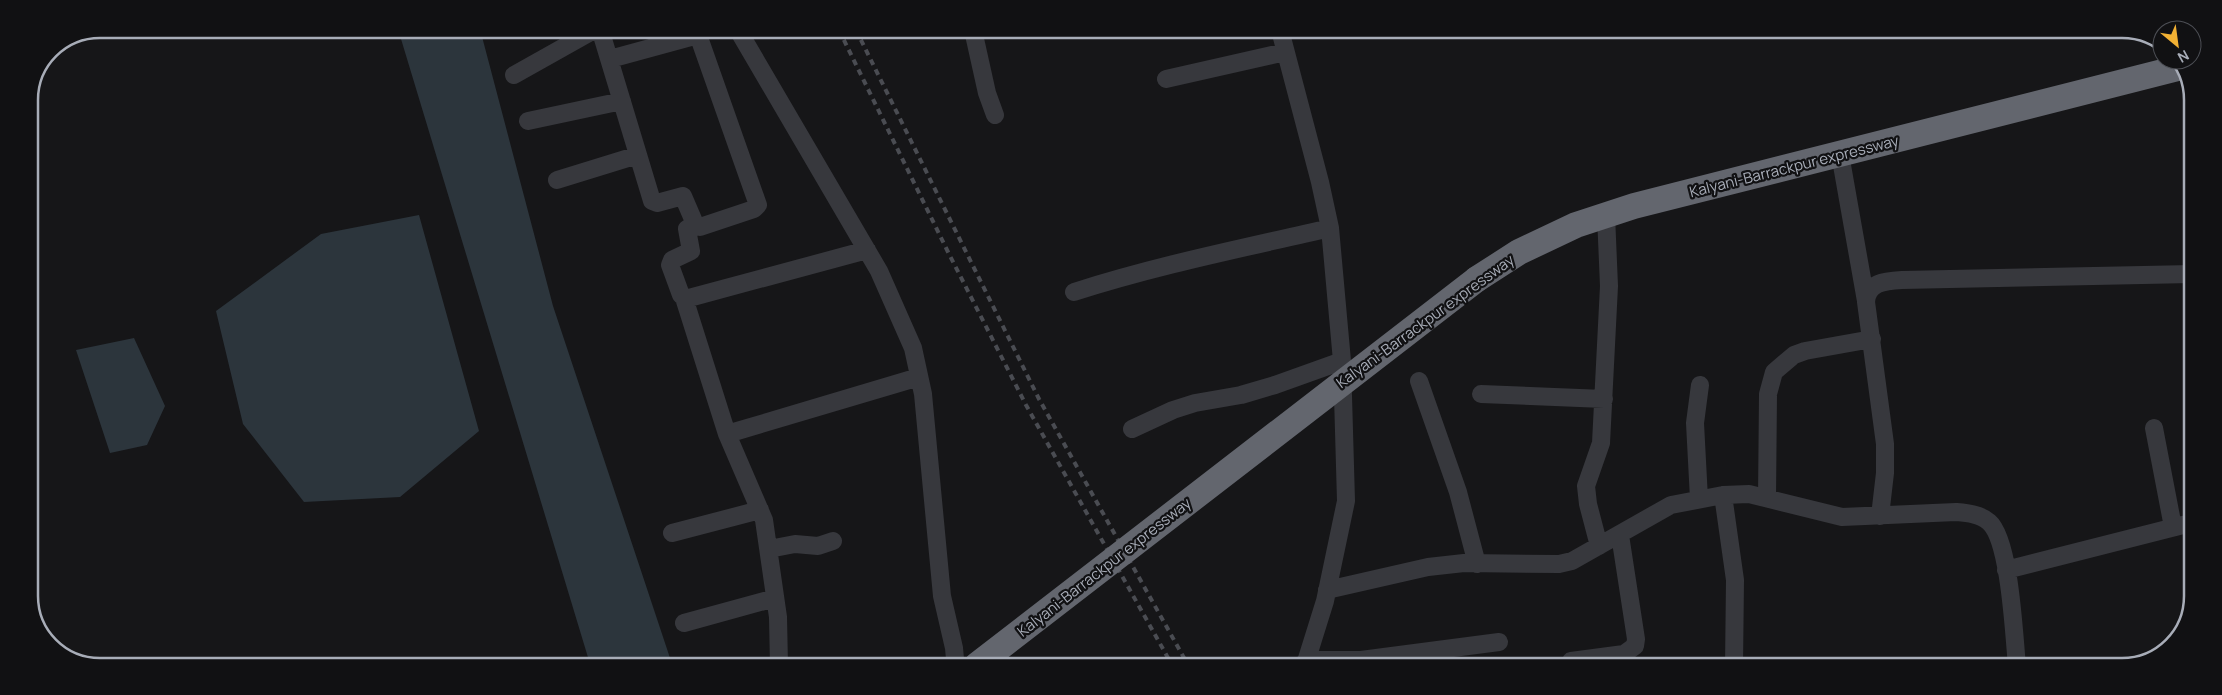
<svg xmlns="http://www.w3.org/2000/svg" width="2222" height="695" font-family="Manrope,sans-serif">
<rect width="100%" height="100%" fill="#161618"/>
<path fill="#2c353c" d="M398,29H480L553,306L672,664H590Z
M419,215L479,431L400,497L304,502L243,424L216,311L321,234Z
M134,338L165,406L147,445L110,453L76,350Z"/>
<g fill="none" stroke-linecap="round" stroke-linejoin="round">
<path stroke="#37383d" stroke-width="18" d="M600,29L652,201L657,203L683,196L695,224L687,229L691,251L672,260L670,265L681,295L686,299
M738,30L879,271L913,348L923,394L942,596L954,648L955,659L950,665
M973,30L987,93L995,115
M1280,30L1320,182L1330,228L1342,361L1346,501L1325,601L1305,665
M610,59L698,35
M514,75L596,29
M1166,79L1285,52
M528,121L622,101
M1840,154L1866,301
M557,180L638,155
M694,225L700,227L754,209L758,205L696,29
M1074,292C1158,265 1244,248 1330,228
M1419,381L1458,492L1477,564
M1481,394L1604,399
M2154,428L2173,527
M1132,429L1173,410L1195,403L1241,395L1275,385L1342,361
M727,434L919,377
M1723,495L1735,580L1734,666
M1767,498L1768,394L1774,372L1794,355L1805,351L1872,339
M1699,499L1695,423L1700,385
M1880,516L1885,473V444L1866,302C1867,282 1885,281 1902,280L2192,274
M672,533L760,510
M1599,546L1588,504L1586,486L1601,443L1609,286L1606,215
M769,549L795,544L818,546L833,541
M2006,570L2191,523
M1327,590L1428,567L1464,563L1559,564L1572,561L1671,505L1723,495L1749,494L1842,517L1956,512C1967,513 1980,514 1989,522C2010,540 2014,636 2017,666
M684,623L775,598
M1306,660H1361L1499,642
M1571,661L1624,654L1635,646L1636,639L1620,535
M779,665L778,617L764,520L727,434L685,301L689,298L867,250"/>
<path stroke="#63666e" stroke-width="26" d="M1477,279L1519,252L1576,225L1634,206L2182,67"/>
<path stroke="#4a4c52" stroke-width="4" stroke-dasharray="6 5" stroke-linecap="butt" d="M839,30L948,252L1026,405L1172,665
M856,30L1039,399L1188,665"/>
<path stroke="#63666e" stroke-width="26" d="M977,665L1477,279"/>
</g>
<g text-anchor="middle" dominant-baseline="central" stroke-width="4.5" stroke-linejoin="round" paint-order="stroke">
<g font-size="15" fill="#a8adb8" stroke="#111113">
<text transform="translate(1794 166) rotate(-14)">Kalyani-Barrackpur expressway</text>
<text transform="translate(1425 321) rotate(-36)">Kalyani-Barrackpur expressway</text>
<text transform="translate(1104 567) rotate(-38)">Kalyani-Barrackpur expressway</text>
</g>
</g>
<path d="M0 0H2222V695H0ZM100 38H2122A62 62 0 0 1 2184 100V596A62 62 0 0 1 2122 658H100A62 62 0 0 1 38 596V100A62 62 0 0 1 100 38Z" fill="#111113" fill-rule="evenodd"/>
<path fill="none" stroke="#a8adb8" stroke-width="2.5" d="M100 38H2122A62 62 0 0 1 2184 100V596A62 62 0 0 1 2122 658H100A62 62 0 0 1 38 596V100A62 62 0 0 1 100 38Z"/>
<g transform="translate(2177 45) rotate(151)"><circle r="24" fill="#111113" stroke="#4d4f55"/>
<path d="M0-4L9 19L0 12L-9 19Z" fill="#f2b134"/>
<text y="-8" font-size="14" font-weight="bold" text-anchor="middle" fill="#a8adb8">N</text>
</g>
</svg>
